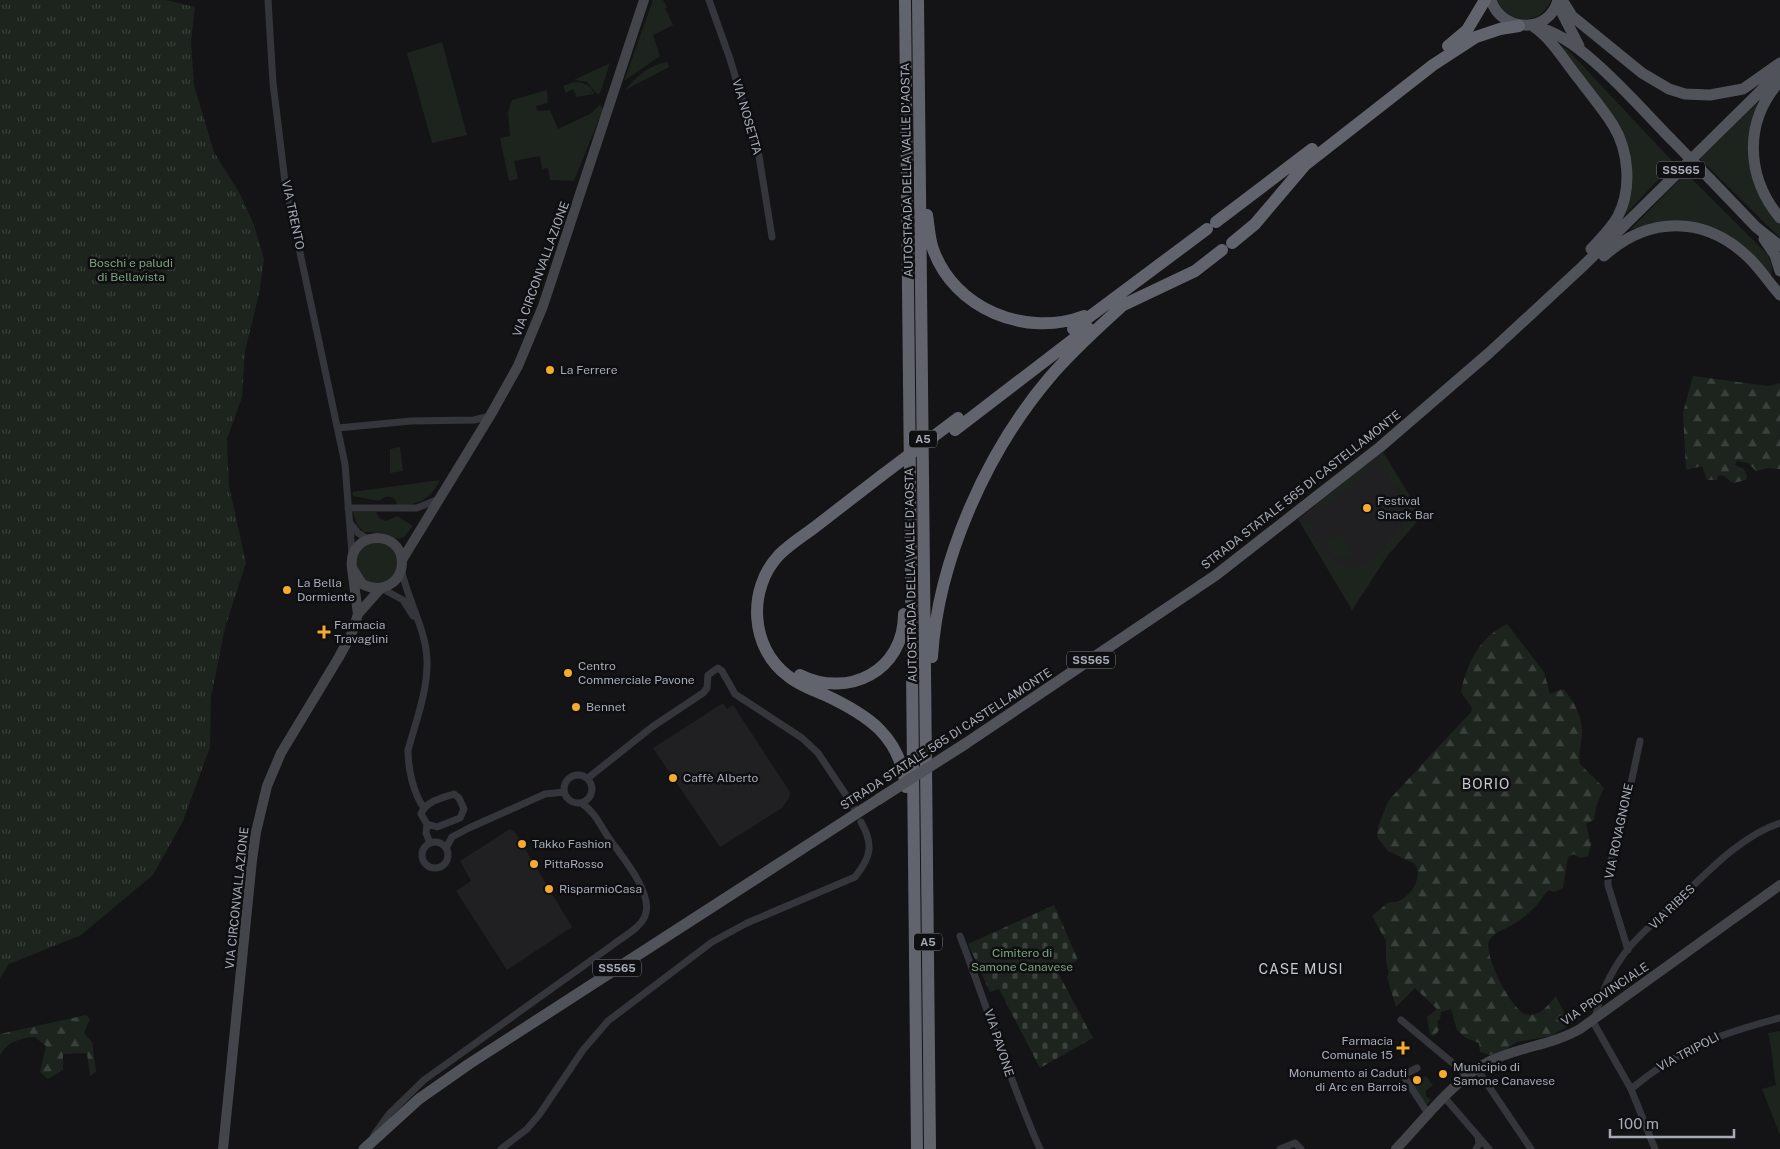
<svg xmlns="http://www.w3.org/2000/svg" width="1780" height="1149" font-family="'Public Sans',sans-serif">
<defs>
<pattern id="forest-firs" width="22" height="20" patternUnits="userSpaceOnUse" patternTransform="scale(1.25)"><rect width="22" height="20" fill="#1c241d"/><path d="M5 1l3.5 6h-7zM16 11l3.5 6h-7z" fill="#3a413c"/></pattern>
<pattern id="cemetery-stones" width="16" height="16" patternUnits="userSpaceOnUse" patternTransform="scale(1.25)"><rect width="16" height="16" fill="#1c241d"/><path d="M2 7V4a2 2 0 0 1 4 0v3zM10 15v-3a2 2 0 0 1 4 0v3z" fill="#3a413c"/></pattern>
<pattern id="park-tufts" width="24" height="20" patternUnits="userSpaceOnUse" patternTransform="scale(1.25)"><rect width="24" height="20" fill="#1c241d"/><path d="M3 7l-1-3M5 7V3M7 7l1-3M15 17l-1-3M17 17v-4M19 17l1-3" fill="none" stroke="#3a413c"/></pattern>
</defs>
<rect width="100%" height="100%" fill="#141416"/>
<path fill="#202023" d="M1383,452L1422,516L1388,555L1352,610L1298,519Z
M723,703L727,709L733,705L790,792L789,798L782,808L720,847L653,748Z
M510,829L515,832L572,927L507,970L456,891L471,881L460,861Z"/>
<path fill="#1c241d" d="M653,0H663L667,7L665,8L673,25L653,35L660,56L624,81Z
M1497,0H1551C1541,26 1508,25 1497,0Z
M442,42L467,135L432,143L407,53Z
M1559,44L1568,50L1674,163L1625,215L1623,213L1627,146Z
M667,62L669,67L625,90C636,76 650,65 667,62Z
M610,63L600,93L597,94L587,82L574,80Z
M574,82C583,82 592,85 594,94L577,97L573,89L566,93L563,86Z
M547,90L548,103L536,106L537,111L550,110L558,129L590,114L600,105L603,109L574,181L550,180L548,168L542,169L540,156L514,161L518,179L509,181L500,138L510,136L508,112L512,100Z
M1758,102L1752,123L1757,191L1764,205L1780,225V238L1700,159Z
M1686,173L1768,255L1772,265L1771,280L1744,246L1728,236L1671,222L1653,223L1630,230Z
M400,447L403,471L390,473V449Z
M1383,452L1422,516L1388,555L1352,610L1301,524L1319,519L1308,529L1326,556L1342,566L1357,567L1370,561L1413,515L1395,484L1387,482L1390,477L1382,466L1376,470Z
M1370,462C1365,478 1328,504 1313,511L1314,506Z
M440,480C431,499 418,505 398,506L395,499C389,495 385,496 379,501L353,496L352,492Z
M353,512H376L379,518L386,521L397,516L413,526L404,537L398,539L382,533L364,532L357,525Z
M1339,532L1353,553L1349,560L1334,556L1326,547L1327,542Z
M356 563a21 21 0 1 1 42 0a21 21 0 1 1-42 0Z
M1780,1031V1135L1762,1089L1776,1085C1772,1067 1773,1051 1768,1033Z
M1426,1076L1433,1085L1426,1091V1096L1431,1100L1425,1106L1411,1084Z"/>
<path fill="url(#forest-firs)" d="M1693,376L1768,386L1780,383V469L1767,468L1756,471L1748,463L1737,461L1735,465L1744,469L1747,476L1746,480L1733,483L1722,475L1718,476L1717,480H1707L1702,466L1686,470L1683,413Z
M1507,624L1544,672L1550,694L1563,689C1573,699 1583,718 1582,733C1582,745 1578,751 1580,764L1604,788L1596,807L1594,820L1586,824L1591,844L1588,856L1580,858L1574,854L1568,857L1563,888L1554,892L1549,890C1543,895 1540,902 1535,907C1529,913 1521,920 1514,924C1506,929 1493,932 1489,941C1483,955 1513,1014 1528,1015C1541,1016 1548,1005 1556,996L1566,1017L1576,1014L1580,1019L1551,1036L1517,1042L1500,1053L1490,1055L1480,1052L1479,1043L1466,1038L1457,1030L1451,1009L1441,1012L1440,1019L1437,1022L1439,1030L1434,1036L1430,1035L1427,1017L1437,1009L1415,988L1396,1007L1387,977L1389,973L1386,962V941L1372,916C1377,912 1382,907 1388,903C1391,901 1396,903 1399,901C1412,895 1423,877 1415,864L1388,851L1377,837L1378,827L1388,801L1471,712L1472,708L1461,692C1467,662 1479,638 1507,624Z
M86,1015L90,1019L84,1033L92,1042L96,1072L90,1076L87,1053L63,1054V1070L48,1079L40,1072L46,1046L35,1037C22,1037 5,1043 0,1056V1034Z"/>
<path fill="url(#cemetery-stones)" d="M1054,905L1078,960L1057,971L1093,1038L1040,1068L999,989L990,992L968,944Z"/>
<path fill="url(#park-tufts)" d="M0,0H166L195,7L191,42L194,85L214,152L240,194L254,225L264,259L259,294L245,351L242,397L227,439L229,486L246,563L225,628L211,697L210,747L183,821L153,875L81,935L9,964L0,978Z"/>
<g fill="none" stroke-linecap="round" stroke-linejoin="round">
<path stroke="#313236" stroke-width="7" stroke-dasharray="7 3.5" stroke-linecap="butt" d="M848,798L858,815"/>
<path stroke="#35363b" stroke-width="7" d="M268,0L273,83L285,182L345,464L352,554
M709,0L730,59L759,156L772,237
M338,428L411,421L474,420L490,416
M348,508H417L439,499
M350,523L358,533L368,539
M401,568C407,599 426,629 427,660C428,690 416,721 408,750C408,768 413,793 424,808
M381,588L403,600L413,616
M564 789a14 14 0 1 1 28 0a14 14 0 1 1-28 0Z
M588,778L652,727L703,693L707,688L708,675L718,668L722,671L735,694L802,738L818,753L848,798
M454,794L459,798L464,809L460,818L437,827L427,824L421,814C426,801 442,798 454,794Z
M427,824L426,833L430,843
M422 855a13 13 0 1 1 26 0a13 13 0 1 1-26 0Z
M446,848L452,837L469,828L545,794L564,792
M960,936C987,1006 1009,1080 1040,1149
M1628,950L1608,885V871L1626,807L1640,741
M1595,1018C1600,994 1612,970 1627,950C1640,934 1657,920 1671,907C1702,878 1739,836 1780,823
M1401,1020L1467,1075
M1592,1020L1631,1089L1655,1149
M1417,1068L1403,1075L1429,1115
M1477,1069L1531,1149
M1631,1089C1680,1048 1719,1034 1780,1018
M1445,1098L1489,1149
M374,1135L389,1114L424,1080L614,944C624,936 640,928 645,916C654,894 623,858 611,841C601,828 596,812 581,803
M501,1149L527,1129L539,1115L583,1050L608,1021L712,942L747,923L855,877C871,857 874,845 861,822
M1280,1149L1295,1143L1301,1149
M1476,1149L1479,1144L1478,1136"/>
<path stroke="#43454b" stroke-width="10" d="M402,560L490,416L518,366L543,306L644,0
M352,568L362,584C372,589 382,590 392,583C398,579 402,571 402,563C402,528 347,530 352,568L358,614
M223,1149L252,860L256,832L267,786L281,753L339,657L352,633L358,614L381,588
M1396,1149C1423,1121 1455,1078 1490,1061C1519,1047 1552,1045 1580,1029L1780,885"/>
<path stroke="#51535a" stroke-width="11" d="M1491,0C1501,32 1549,35 1558,0
M1562,0L1572,16L1642,73L1669,89L1685,94L1710,95L1743,89L1780,63
M1559,7L1579,46
M1534,27C1552,39 1565,62 1579,79C1590,94 1603,109 1613,125C1629,151 1632,189 1618,216C1611,229 1600,239 1591,249
M1538,28C1578,34 1641,109 1671,139
M1780,81C1743,122 1746,177 1780,218
M1710,179L1756,227L1780,246
M1764,239L1775,255L1780,271
M1604,256C1648,216 1704,215 1748,257C1760,268 1769,283 1780,295
M965,744L1216,575L1380,447L1489,353L1582,267L1780,72
M364,1149L419,1099L469,1064L879,799"/>
<path stroke="#61646c" stroke-width="12" d="M905,0L917,1149
M918,0L930,1149
M1448,46L1467,30L1485,0
M927,215C929,227 929,238 933,249C954,309 1026,338 1084,316
M1216,222L1312,149
M1232,243L1255,224L1305,165L1433,65L1476,37L1500,29L1519,26
M1117,308L1195,271L1222,250
M1073,329L1207,229
M955,430L1088,328
M881,476C859,493 837,510 815,527C803,536 790,544 779,555C747,589 750,648 788,676C799,685 813,690 825,695C868,715 900,736 906,787
M932,657C938,560 987,451 1050,377C1072,351 1098,328 1123,305
M800,675C848,699 904,671 904,614"/>
<path stroke="#51535a" stroke-width="11" d="M1671,139L1710,179
M879,799L965,744"/>
<path stroke="#61646c" stroke-width="12" d="M881,476L958,418"/>
</g>
<g fill="#f5ab2d" stroke="#0f0f11" stroke-width="2">
<circle cx="550" cy="370" r="5"/>
<circle cx="1367" cy="508" r="5"/>
<circle cx="287" cy="590" r="5"/>
<path d="M321.5 624.5h5v5h5v5h-5v5h-5v-5h-5v-5h5z"/>
<circle cx="568" cy="673" r="5"/>
<circle cx="576" cy="707" r="5"/>
<circle cx="673" cy="778" r="5"/>
<circle cx="522" cy="844" r="5"/>
<circle cx="534" cy="864" r="5"/>
<circle cx="549" cy="889" r="5"/>
<path d="M1400.5 1040.5h5v5h5v5h-5v5h-5v-5h-5v-5h5z"/>
<circle cx="1443" cy="1074" r="5"/>
<circle cx="1417" cy="1080" r="5"/>
</g>
<g text-anchor="middle" dominant-baseline="central" stroke-width="5" stroke-linejoin="round" paint-order="stroke">
<g fill="#0f0f11" stroke="#797c85" stroke-width="1">
<rect x="1657" y="161.5" width="48" height="17" rx="4"/>
<rect x="909" y="430.5" width="28" height="17" rx="4"/>
<rect x="1067" y="651.5" width="48" height="17" rx="4"/>
<rect x="914" y="933.5" width="28" height="17" rx="4"/>
<rect x="593" y="959.5" width="48" height="17" rx="4"/>
</g>
<g font-size="11" font-weight="bold" fill="#a6abb7">
<text x="1681" y="170">SS565</text>
<text x="923" y="439">A5</text>
<text x="1091" y="660">SS565</text>
<text x="928" y="942">A5</text>
<text x="617" y="968">SS565</text>
</g>
<g font-size="12" fill="#a6abb7" stroke="#0f0f11">
<text transform="translate(747 117) rotate(74)">VIA NOSETTA</text>
<text transform="translate(907 170) rotate(-91)">AUTOSTRADA DELLA VALLE D'AOSTA</text>
<text transform="translate(293 215) rotate(78)">VIA TRENTO</text>
<text transform="translate(541 269) rotate(-70)">VIA CIRCONVALLAZIONE</text>
<text transform="translate(1301 490) rotate(-38)">STRADA STATALE 565 DI CASTELLAMONTE</text>
<text transform="translate(911 575) rotate(-91)">AUTOSTRADA DELLA VALLE D'AOSTA</text>
<text transform="translate(946 739) rotate(-33)">STRADA STATALE 565 DI CASTELLAMONTE</text>
<text transform="translate(1619 831) rotate(-78)">VIA ROVAGNONE</text>
<text transform="translate(237 898) rotate(-84)">VIA CIRCONVALLAZIONE</text>
<text transform="translate(1672 907) rotate(-44)">VIA RIBES</text>
<text transform="translate(1605 994) rotate(-34)">VIA PROVINCIALE</text>
<text transform="translate(999 1043) rotate(72)">VIA PAVONE</text>
<text transform="translate(1688 1052) rotate(-28)">VIA TRIPOLI</text>
</g>
<g font-size="12" fill="#7ca27d" stroke="#0f0f11">
<text x="131" y="263">Boschi e paludi<tspan x="131" dy="14">di Bellavista</tspan></text>
<text x="1022" y="953">Cimitero di<tspan x="1022" dy="14">Samone Canavese</tspan></text>
</g>
<g font-size="12" fill="#a6abb7" stroke="#0f0f11" text-anchor="start">
<text x="560" y="370">La Ferrere</text>
<text x="1377" y="501">Festival<tspan x="1377" dy="14">Snack Bar</tspan></text>
<text x="297" y="583">La Bella<tspan x="297" dy="14">Dormiente</tspan></text>
<text x="334" y="625">Farmacia<tspan x="334" dy="14">Travaglini</tspan></text>
<text x="578" y="666">Centro<tspan x="578" dy="14">Commerciale Pavone</tspan></text>
<text x="586" y="707">Bennet</text>
<text x="683" y="778">Caffè Alberto</text>
<text x="532" y="844">Takko Fashion</text>
<text x="544" y="864">PittaRosso</text>
<text x="559" y="889">RisparmioCasa</text>
<text x="1393" y="1041" text-anchor="end">Farmacia<tspan x="1393" dy="14">Comunale 15</tspan></text>
<text x="1453" y="1067">Municipio di<tspan x="1453" dy="14">Samone Canavese</tspan></text>
<text x="1407" y="1073" text-anchor="end">Monumento ai Caduti<tspan x="1407" dy="14">di Arc en Barrois</tspan></text>
</g>
<g font-size="14" letter-spacing="1" fill="#c7cad3" stroke="#0f0f11">
<text x="1486" y="784">BORIO</text>
<text x="1301" y="969">CASE MUSI</text>
</g>
</g>
<path d="M1610 1129v8h124v-8" fill="none" stroke="#a6abb7" stroke-width="2.5"/>
<text x="1618" y="1129" font-size="15" fill="#a6abb7" stroke="#0f0f11" stroke-width="4" paint-order="stroke">100 m</text>
</svg>
